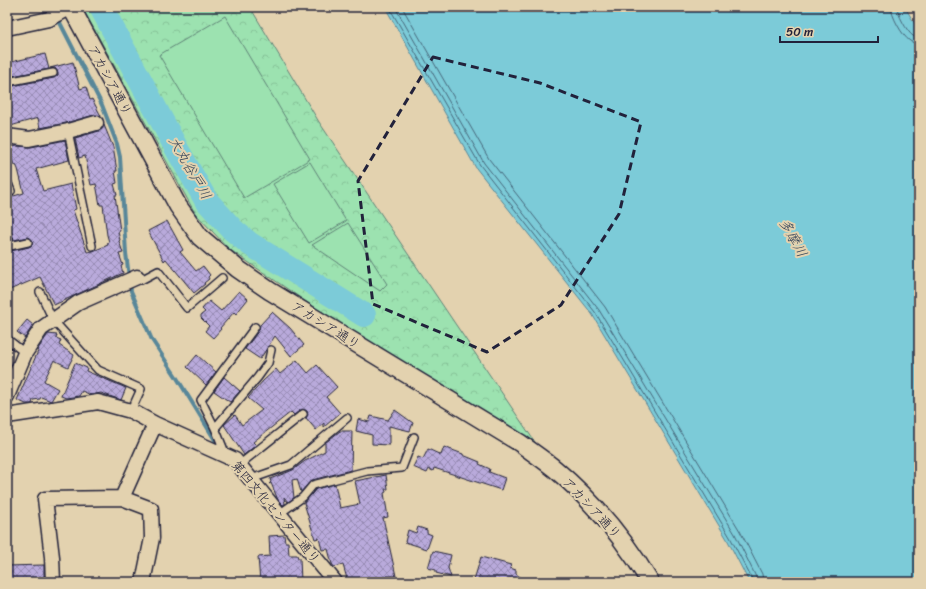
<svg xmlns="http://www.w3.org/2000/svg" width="926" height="589" font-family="Sriracha,'Klee One',sans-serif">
<defs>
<pattern id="park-crowns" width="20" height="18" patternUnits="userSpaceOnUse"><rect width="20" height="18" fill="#9ce2b0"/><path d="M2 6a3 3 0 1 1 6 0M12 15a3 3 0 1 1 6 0" fill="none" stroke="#86c298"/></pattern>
<pattern id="building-cross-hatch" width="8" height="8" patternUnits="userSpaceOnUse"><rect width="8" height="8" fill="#b9aadb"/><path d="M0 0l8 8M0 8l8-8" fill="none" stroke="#968ab3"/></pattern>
</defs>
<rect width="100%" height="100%" fill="#e3d2af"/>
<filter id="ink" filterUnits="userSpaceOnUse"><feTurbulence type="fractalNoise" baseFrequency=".025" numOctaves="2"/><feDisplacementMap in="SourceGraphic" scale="8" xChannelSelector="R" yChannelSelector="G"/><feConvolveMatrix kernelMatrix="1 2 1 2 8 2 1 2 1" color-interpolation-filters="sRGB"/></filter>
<g filter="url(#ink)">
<path fill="url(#park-crowns)" stroke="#5f8276" d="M82,7H250L319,122L541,451L343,327L229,249L195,213Z"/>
<path fill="#9ce2b0" stroke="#5f8276" d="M225,16L310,159L244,198L159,55Z
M310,162L346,221L309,243L273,184Z
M348,223L387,284L380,291L312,245Z"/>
<path fill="#7ccbd8" stroke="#588799" d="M385,7H905L919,31V582H749L727,539L592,314L476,168Z"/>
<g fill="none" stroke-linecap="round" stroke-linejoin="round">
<path stroke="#46667a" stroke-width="1" d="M389,7L480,165L595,312L730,537L752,579V582
M395,7L484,163L599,310L735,534L756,577L757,582
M402,7L489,159L605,307L740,531L762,574L763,582
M891,7C891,15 902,36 910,41C913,43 916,43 919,43
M897,7C897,13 907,32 913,36C915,37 916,37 919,37"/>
<path stroke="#588799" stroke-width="4" d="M52,7L102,105L117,144L120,157L126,253L129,277
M130,284L131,291L152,340L177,378L215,440"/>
<path stroke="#7ccbd8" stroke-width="24" d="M101,7L178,151L206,200L233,230L250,244L364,315"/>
</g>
<path fill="url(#building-cross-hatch)" stroke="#22223b" d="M45,54L49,69L7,77V63Z
M73,62L80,89L86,87L90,100L92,99L101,116L94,115L66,123L40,128L38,118L7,127V87L54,78L58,75V72L55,68H50Z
M104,125L113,147L117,171H115L117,183L114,184L117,195H115L120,231L118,232L120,240L119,241L123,253L119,254L123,265L121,266L123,273L54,305L40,277L7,291V250L11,251L29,247L32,245L33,241L29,237L14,240L11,231L7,229V198L24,193L18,169L16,165L14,166L9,148L17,146L31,147L65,140L69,160L36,169L43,191L71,184L76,209L73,210L87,252L93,251L108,245L107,243L109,242L107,235L103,205H100L96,184L91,185L85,156L79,158L75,138L99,131L102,129Z
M167,221L183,250L180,252L196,271L203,266L210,275L208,277L209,279L204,283L205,284L194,293L166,259L164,261L148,231Z
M239,291L248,299L236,314L234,312L220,328L221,329L213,338L205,331L209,326L201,318V315L205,312L202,309L209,301L221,311Z
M272,312L290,328L304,345L291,356L275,336L260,359L245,349L259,330L260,325Z
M27,320L33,325L25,338L17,332Z
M48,334L57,335L56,338L61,340L59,345L74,355L68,367L54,360L44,381L58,389L51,401L41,397L40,399L33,400L32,404H26L17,400L39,349H38Z
M197,355L216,372L206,385L187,367Z
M297,360L308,373L317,365L337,387L326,397L340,413L324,427V423L316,430L306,418L308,415L307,411L302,409L294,415L291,412L253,442L256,445L244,455L224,425L235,415L242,425L262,410L248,398L263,381L276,369L280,374Z
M75,363L87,368L86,371L126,388L121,400L101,393L91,395L82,391L79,396L66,398L61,396Z
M224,377L240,391L230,402L214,391Z
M395,410L413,423L410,431L389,426V445L372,444V435L356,431L358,419L369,422L371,416L388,420Z
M340,431H352L351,470L312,480L301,492L297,479L292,480L294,498L288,502L284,497L285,504L283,505L278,500L271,483L269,484L271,482L270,479L293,470L305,461L325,451V443Z
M444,447L463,454V455L480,462L479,464L490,469L489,472L505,478L501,490L434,468L433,471L429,469L427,473L413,467L418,457L423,459L428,449L441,455Z
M386,475L388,489H385L386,492L384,493L388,517L383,518L396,576H387L389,582H348L343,565L334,567L332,564L328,549L322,550L319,538L315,539L304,503L316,489L335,484L340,508L360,504L355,481Z
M418,527L427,530V533L432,535L427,549L405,542L408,530L416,533Z
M284,535L285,542H288L289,555H297L298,558H300L301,582H260L258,557L270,556L269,536Z
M433,551L451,555L448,568L451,577L436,573V570L428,568Z
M481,557L511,565L510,568L516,570V574L527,582H480L474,580Z
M44,565V581H7V566Z"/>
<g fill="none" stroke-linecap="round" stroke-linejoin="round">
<defs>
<path id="service" d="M7,82L53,73
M68,131L92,246
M7,181L11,191L7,192
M7,234L10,246L28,242
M137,277L141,280L158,271L187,308L222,278
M40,292L53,320L98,370L141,389L131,411
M7,339L25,353
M215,428L258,377L268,363L271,350
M226,455L215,428L201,400L255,327
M239,465L303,414
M251,479L291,465L347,418
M279,514L303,497L313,485L367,471L402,468L414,437"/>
<path id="minor" d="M7,28L49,19L71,7
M7,136L29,139L68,131L96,123
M7,396L25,353L41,329L78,303L137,277
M7,416L98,402L131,411L155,424L235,460L335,582
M122,498L155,424
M53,582L52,557L45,499L122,498L151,509L152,538L143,582"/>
<path id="tertiary" d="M71,7L178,206L200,237L238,269L270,291L520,443C532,452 544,460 555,469C593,501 625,540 650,582"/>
</defs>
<use href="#service" stroke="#22223b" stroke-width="10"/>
<use href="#minor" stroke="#22223b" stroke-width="17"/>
<use href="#tertiary" stroke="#22223b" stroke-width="20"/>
<use href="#service" stroke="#e3d2af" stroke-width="7"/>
<use href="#minor" stroke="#e3d2af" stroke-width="14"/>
<use href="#tertiary" stroke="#e3d2af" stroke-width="17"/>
</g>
</g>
<path fill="none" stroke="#22223b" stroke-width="3" stroke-dasharray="8 5" stroke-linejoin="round" d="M433,57L540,83L641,122L619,214L561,305L487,352L373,304L358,181Z"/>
<g text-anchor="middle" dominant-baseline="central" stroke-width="4" stroke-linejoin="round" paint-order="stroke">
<g font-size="13" fill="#22223b" stroke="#e3d2af">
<text transform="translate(110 80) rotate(62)">アカシア通り</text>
<text transform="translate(326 325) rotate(32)">アカシア通り</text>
<text transform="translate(592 508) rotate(47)">アカシア通り</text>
<text transform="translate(276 512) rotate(50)">第四文化センター通り</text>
</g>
<g font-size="14" font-style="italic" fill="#34445a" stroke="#e3d2af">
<text transform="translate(190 168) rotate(60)">大丸谷戸川</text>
<text transform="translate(793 238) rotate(61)">多摩川</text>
</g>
</g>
<rect width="926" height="589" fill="none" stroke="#e3d2af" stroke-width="24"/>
<rect x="12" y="12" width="902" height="565" fill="none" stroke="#22223b" stroke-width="1.5" filter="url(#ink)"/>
<path d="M780 36v6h98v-6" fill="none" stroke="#22223b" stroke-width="2"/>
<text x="786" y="36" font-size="12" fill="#22223b" stroke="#e3d2af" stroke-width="3" paint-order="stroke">50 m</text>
</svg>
